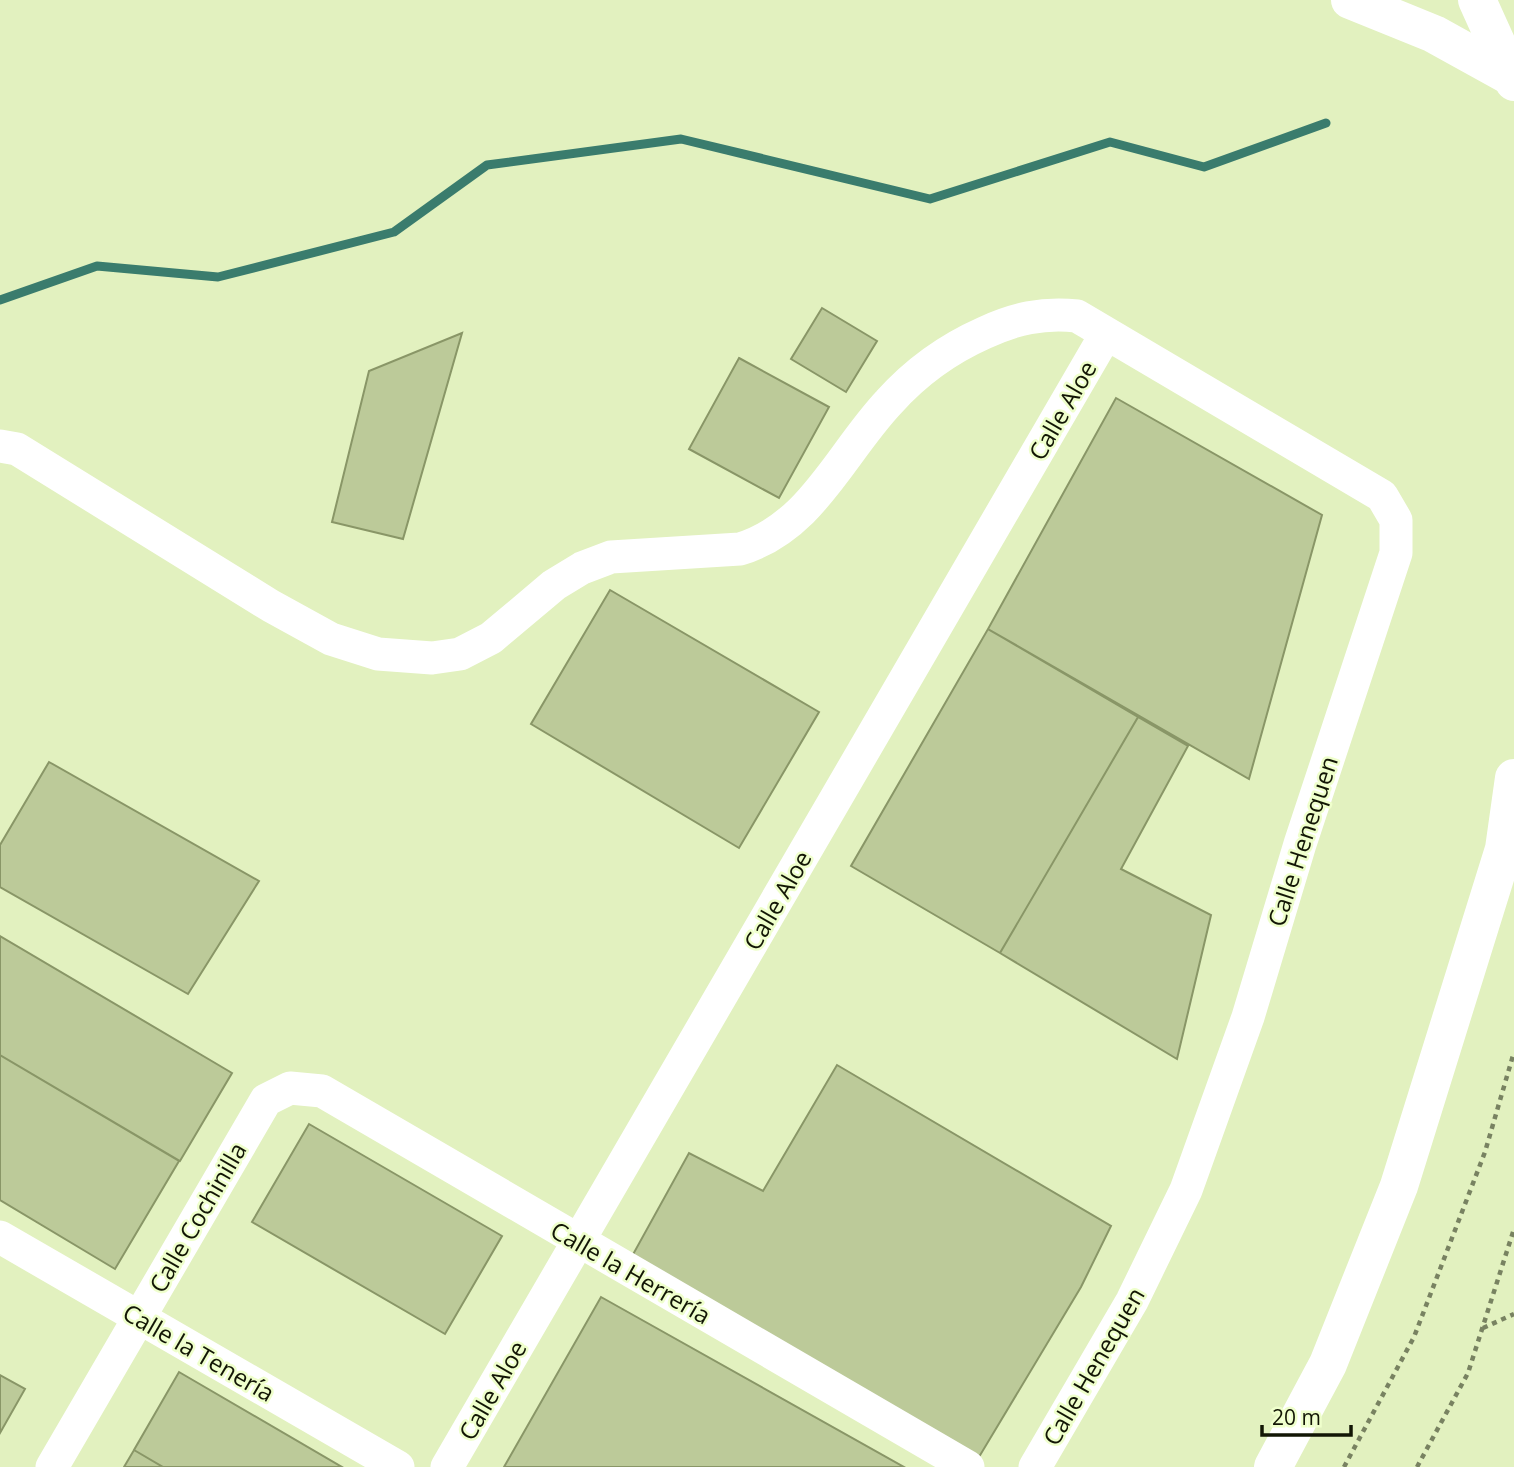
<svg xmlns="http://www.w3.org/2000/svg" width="1514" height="1467" font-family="'Open Sans',sans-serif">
<rect width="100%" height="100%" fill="#e2f1bf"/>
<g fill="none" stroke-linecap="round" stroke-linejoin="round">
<path stroke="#3a7c6d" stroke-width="9" d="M0,300L97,266L218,277L394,232L487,165L681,139L930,199L1110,142L1204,167L1326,123"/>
</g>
<path fill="#bcca99" stroke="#899667" stroke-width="2" d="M822,308L877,341L846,392L791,359Z
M462,333L403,539L332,522L369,371Z
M739,358L829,407L779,498L689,449Z
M1116,398L1322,515L1249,779L988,629Z
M610,590L819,712L739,848L531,724Z
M988,629L1138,717L1000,953L851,866Z
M1138,717L1188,746L1121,869L1211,915L1177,1059L1000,953Z
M49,762L259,881L188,994L0,887V845Z
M0,936L232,1073L180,1161L0,1055Z
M0,1055L179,1161L115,1269L0,1200Z
M837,1065L1111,1226L1081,1287L979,1457L631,1258L689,1153L763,1191Z
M309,1124L502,1236L445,1334L252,1222Z
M601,1297L904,1467H504Z
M179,1372L342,1467H163L134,1450Z
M0,1375L25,1389L0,1433Z
M134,1450L163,1467H124Z"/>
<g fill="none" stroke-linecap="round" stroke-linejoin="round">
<path stroke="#788261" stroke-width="4.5" stroke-dasharray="5 5" stroke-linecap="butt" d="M1483,1328L1514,1314
M1344,1467L1414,1337L1485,1152L1514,1052
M1417,1467L1468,1373L1514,1229"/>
<path stroke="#fff" stroke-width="33" d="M0,446L17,449L271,606L331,639L378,654L432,658L460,654L491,638L554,585L582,568L611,557L740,549C812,527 840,454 889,402C915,373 948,349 984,333C1014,319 1043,312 1077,316L1382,496L1396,520V553L1300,844L1248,1017L1186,1190L1132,1301L1035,1467
M0,1237L398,1467
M52,1467L266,1100L290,1088L322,1091L968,1467
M447,1467L1106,334"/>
<path stroke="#fff" stroke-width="38" d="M1477,0L1514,82
M1273,1467L1328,1364L1399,1186L1504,849L1514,778"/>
<path stroke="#fff" stroke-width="38" d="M1350,0L1434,34L1510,76"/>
</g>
<g text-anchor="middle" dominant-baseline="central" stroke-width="5" stroke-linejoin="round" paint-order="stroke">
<g font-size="24" fill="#121605" stroke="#efffcc">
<text transform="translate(1062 410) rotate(-60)">Calle Aloe</text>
<text transform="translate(1302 841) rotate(-72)">Calle Henequen</text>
<text transform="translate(777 900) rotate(-60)">Calle Aloe</text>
<text transform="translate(197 1217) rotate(-60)">Calle Cochinilla</text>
<text transform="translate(631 1272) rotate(30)">Calle la Herrería</text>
<text transform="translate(199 1352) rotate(30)">Calle la Tenería</text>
<text transform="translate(1093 1366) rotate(-60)">Calle Henequen</text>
<text transform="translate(492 1390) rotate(-60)">Calle Aloe</text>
</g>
</g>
<path d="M1262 1425v10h89v-10" fill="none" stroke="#121605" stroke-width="3.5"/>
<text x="1272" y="1425" font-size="21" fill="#121605" stroke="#efffcc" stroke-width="5" paint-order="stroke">20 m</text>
</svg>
